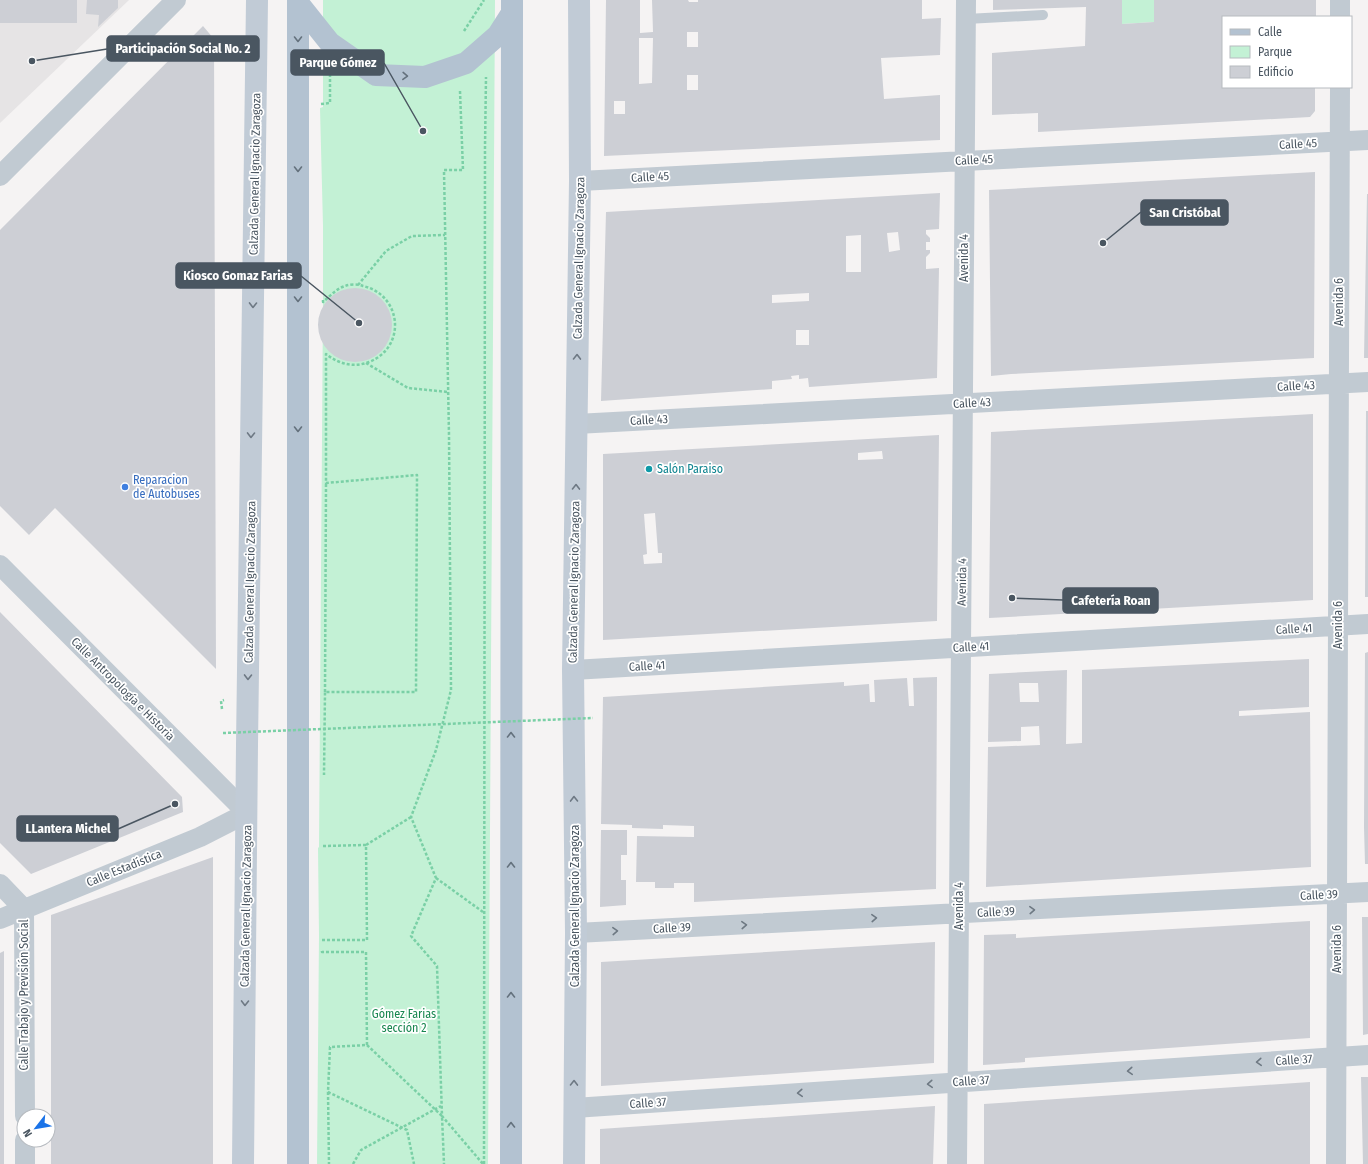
<svg xmlns="http://www.w3.org/2000/svg" width="1368" height="1164" font-family="'Fira Sans Condensed',sans-serif">
<rect width="100%" height="100%" fill="#f5f3f3"/>
<path fill="#e6e4e5" d="M0,0H129L0,123Z"/>
<path fill="#c3f1d5" d="M323,0H495L488,1164H317L319,936L318,848L319,847L323,302V226L320,108L323,107Z
M1122,0H1154V22L1122,24Z"/>
<path fill="#cdcfd5" fill-rule="evenodd" d="M0,0H77V23H0Z
M87,0H118V8L98,27L99,15L86,14Z
M606,0H640V33L653,32L652,0H688L689,2H698V0H922V19L941,18L940,55L881,58L884,99L940,95V140L604,156ZM687,32H698V47H687ZM639,38H653L652,83L639,84ZM687,75H698V90H687ZM614,101H625V114H614Z
M993,0H1122V24L1154,22V0H1316V17H1223L1222,61H1223V87H1315V111L1310,117L1038,132V113L992,115V53L1085,46L1086,7L993,10Z
M203,26L214,39L216,669L55,508L29,535L0,506V230Z
M1315,172L1314,358L1011,374L991,376L989,190Z
M940,193L939,229L926,230V234L930,238V242H926V250H930V253L926,257V269L939,268L937,378L809,387L808,378L799,379V375L791,376L792,379L772,381V389L601,401L606,212ZM898,232L900,250L889,252L887,233ZM861,235V272H846V236ZM809,293V301L772,303V295ZM796,330H809V345H796Z
M1367,194H1368V358H1364Z
M318 325a37 37 0 1 1 74 0a37 37 0 1 1-74 0Z
M1366,411H1368V597H1365Z
M1313,414V600L989,618L991,432Z
M939,435L937,621L603,640V454ZM882,451L883,459L858,460V453ZM655,513L658,553H662V563L644,564L643,555L647,554L644,514Z
M0,612L182,797L183,812L31,874L0,843Z
M1368,652V864H1365L1364,827L1365,653Z
M1309,659V707L1239,711V716L1310,712L1311,867L986,887L988,747L1040,745L1039,726L1021,727V741L988,742L989,674L1067,670L1066,744L1082,743V670ZM1019,683H1038L1039,702H1020Z
M937,677L936,889L694,902V883H674V888H655V882H636L637,836L694,837V826L663,825V829L632,828V825L601,824L603,697L844,682V686L869,684L870,702H875L874,680L907,678L909,706H914L913,678Z
M601,830H627V855H621V880H626V905L600,907Z
M213,857V1164H51V915Z
M1362,917H1368V1034L1363,1035Z
M1310,921V1038L1025,1058V1062L983,1065L984,935L1016,934V938Z
M935,942L934,1063L601,1086V962Z
M4,951V1164H0V953Z
M1361,1077H1368V1164H1363Z
M1310,1082V1164H984V1104Z
M935,1106L933,1164H600V1129Z"/>
<g fill="none" stroke-linecap="round" stroke-linejoin="round">
<path stroke="#7ad0a6" stroke-width="2.5" stroke-dasharray="3 2" stroke-linecap="butt" d="M464,31L484,0
M460,91L463,170H444L449,435L451,690L436,750L411,817L436,878L411,936L437,966L442,1116L483,1164
M321,104L330,103V72
M358,285L386,251L412,236L445,235
M323,300V302C330,296 336,289 345,286C350,284 358,284 363,286C402,295 407,347 369,362C353,368 339,364 326,354V483L417,475L416,692H325L324,775
M366,363L408,388L448,392
M325,692L326,483
M222,709L221,701L224,700
M366,845L411,817
M436,878L483,912
M322,940H367L366,845L323,846V844
M322,951V952H366L367,1045L330,1047L328,1092L407,1130L414,1164
M367,1045L442,1116L444,1164
M328,1092L329,1164
M353,1164L361,1150L441,1106
M484,1164L485,147L486,77"/>
<path stroke="#c1cad2" stroke-width="10" d="M966,19L1043,15"/>
<path stroke="#c1cad2" stroke-width="20" d="M1340,17V0
M0,176L176,0
M580,181L1368,140
M576,424L1368,382
M0,565L247,813L200,837L0,919
M573,670L1368,624
M0,884L24,909L25,1116
M576,933L1368,892
M574,1108L1368,1055
M25,1140V1164
M957,1164L966,0
M1336,1164L1340,87"/>
<path stroke="#c1cbd6" stroke-width="22" d="M243,1164L247,745L257,0
M574,1164L576,933L573,670L580,181L579,0"/>
<path stroke="#b3c2d1" stroke-width="22" d="M298,0V1164
M298,3L330,43L376,75L425,77L466,63L498,35L512,13
M511,1164L512,0"/>
<path stroke="#7ad0a6" stroke-width="2.5" stroke-dasharray="3 2" stroke-linecap="butt" d="M223,733L593,718"/>
</g>
<defs><path id="oneway-chevron" d="M-2-3.5L2.5 0L-2 3.5" fill="none" stroke-width="1.6" stroke-linecap="round" stroke-linejoin="round"/></defs>
<g stroke="#64717d">
<use href="#oneway-chevron" transform="translate(298 39) rotate(90)"/>
<use href="#oneway-chevron" transform="translate(405 76) rotate(2)"/>
<use href="#oneway-chevron" transform="translate(298 169) rotate(90)"/>
<use href="#oneway-chevron" transform="translate(298 299) rotate(90)"/>
<use href="#oneway-chevron" transform="translate(298 429) rotate(90)"/>
<use href="#oneway-chevron" transform="translate(511 735) rotate(-90)"/>
<use href="#oneway-chevron" transform="translate(511 865) rotate(-90)"/>
<use href="#oneway-chevron" transform="translate(511 995) rotate(-90)"/>
<use href="#oneway-chevron" transform="translate(511 1125) rotate(-90)"/>
</g>
<g stroke="#6e7984">
<use href="#oneway-chevron" transform="translate(253 305) rotate(91)"/>
<use href="#oneway-chevron" transform="translate(577 357) rotate(-89)"/>
<use href="#oneway-chevron" transform="translate(251 435) rotate(91)"/>
<use href="#oneway-chevron" transform="translate(576 487) rotate(-89)"/>
<use href="#oneway-chevron" transform="translate(248 677) rotate(91)"/>
<use href="#oneway-chevron" transform="translate(574 799) rotate(-91)"/>
<use href="#oneway-chevron" transform="translate(245 1003) rotate(91)"/>
<use href="#oneway-chevron" transform="translate(574 1083) rotate(-89)"/>
</g>
<g stroke="#6e7983">
<use href="#oneway-chevron" transform="translate(1032 910) rotate(-3)"/>
<use href="#oneway-chevron" transform="translate(874 918) rotate(-3)"/>
<use href="#oneway-chevron" transform="translate(744 925) rotate(-3)"/>
<use href="#oneway-chevron" transform="translate(615 931) rotate(-3)"/>
<use href="#oneway-chevron" transform="translate(1259 1062) rotate(176)"/>
<use href="#oneway-chevron" transform="translate(1130 1071) rotate(176)"/>
<use href="#oneway-chevron" transform="translate(930 1084) rotate(176)"/>
<use href="#oneway-chevron" transform="translate(800 1093) rotate(176)"/>
</g>
<circle fill="#0f9aa8" stroke="#fff" stroke-width="1.5" cx="649" cy="469" r="4"/>
<circle fill="#3f7fe0" stroke="#fff" stroke-width="1.5" cx="125" cy="487" r="4"/>
<g text-anchor="middle" dominant-baseline="central" stroke-width="3.5" stroke-linejoin="round" paint-order="stroke">
<g font-size="12" fill="#4a5661" stroke="#fff">
<text transform="translate(1298 144) rotate(-3)">Calle 45</text>
<text transform="translate(974 160) rotate(-3)">Calle 45</text>
<text transform="translate(255 174) rotate(-89)">Calzada General Ignacio Zaragoza</text>
<text transform="translate(650 177) rotate(-3)">Calle 45</text>
<text transform="translate(579 258) rotate(-89)">Calzada General Ignacio Zaragoza</text>
<text transform="translate(964 258) rotate(-90)">Avenida 4</text>
<text transform="translate(1339 302) rotate(-90)">Avenida 6</text>
<text transform="translate(1296 386) rotate(-3)">Calle 43</text>
<text transform="translate(972 403) rotate(-3)">Calle 43</text>
<text transform="translate(649 420) rotate(-3)">Calle 43</text>
<text transform="translate(250 582) rotate(-89)">Calzada General Ignacio Zaragoza</text>
<text transform="translate(574 582) rotate(-89)">Calzada General Ignacio Zaragoza</text>
<text transform="translate(962 582) rotate(-89)">Avenida 4</text>
<text transform="translate(1338 625) rotate(-90)">Avenida 6</text>
<text transform="translate(1294 629) rotate(-3)">Calle 41</text>
<text transform="translate(971 647) rotate(-3)">Calle 41</text>
<text transform="translate(647 666) rotate(-3)">Calle 41</text>
<text transform="translate(123 689) rotate(45)">Calle Antropología e Historia</text>
<text transform="translate(124 868) rotate(-22)">Calle Estadística</text>
<text transform="translate(1319 895) rotate(-3)">Calle 39</text>
<text transform="translate(246 906) rotate(-89)">Calzada General Ignacio Zaragoza</text>
<text transform="translate(575 906) rotate(-90)">Calzada General Ignacio Zaragoza</text>
<text transform="translate(959 906) rotate(-90)">Avenida 4</text>
<text transform="translate(996 912) rotate(-3)">Calle 39</text>
<text transform="translate(672 928) rotate(-3)">Calle 39</text>
<text transform="translate(1337 949) rotate(-90)">Avenida 6</text>
<text transform="translate(24 995) rotate(-90)">Calle Trabajo y Previsión Social</text>
<text transform="translate(1294 1060) rotate(-4)">Calle 37</text>
<text transform="translate(971 1081) rotate(-4)">Calle 37</text>
<text transform="translate(648 1103) rotate(-4)">Calle 37</text>
</g>
<g font-size="12" fill="#0d838f" stroke="#fff" text-anchor="start">
<text x="657" y="469">Salón Paraiso</text>
</g>
<g font-size="12" fill="#366cbe" stroke="#fff" text-anchor="start">
<text x="133" y="480">Reparacion<tspan x="133" dy="14">de Autobuses</tspan></text>
</g>
<g font-size="12" fill="#17864f" stroke="#fff">
<text x="404" y="1014">Gómez Farias<tspan x="404" dy="14">sección 2</tspan></text>
</g>
</g>
<path fill="none" stroke="#4a5661" stroke-width="1.5" d="M32 61L107 49M423 131L384 63M1103 243L1141 212M359 323L301 276M1012 598L1063 600M175 804L118 829"/>
<g fill="#4a5661" stroke="#fff" stroke-width="1.5">
<circle cx="32" cy="61" r="4"/>
<circle cx="423" cy="131" r="4"/>
<circle cx="1103" cy="243" r="4"/>
<circle cx="359" cy="323" r="4"/>
<circle cx="1012" cy="598" r="4"/>
<circle cx="175" cy="804" r="4"/>
</g>
<g fill="#4a5661" stroke="#4a5661" stroke-width="1.5">
<rect x="107" y="36" width="152" height="25" rx="4"/>
<rect x="291" y="50" width="93" height="25" rx="4"/>
<rect x="1141" y="200" width="87" height="25" rx="4"/>
<rect x="176" y="263" width="125" height="25" rx="4"/>
<rect x="1063" y="588" width="95" height="25" rx="4"/>
<rect x="17" y="816" width="101" height="25" rx="4"/>
</g>
<g font-size="13" text-anchor="middle" font-weight="bold" fill="#fff">
<text x="183" y="53">Participación Social No. 2</text>
<text x="338" y="67">Parque Gómez</text>
<text x="1185" y="217">San Cristóbal</text>
<text x="238" y="280">Kiosco Gomaz Farias</text>
<text x="1111" y="605">Cafetería Roan</text>
<text x="68" y="833">LLantera Michel</text>
</g>
<rect x="1222" y="16" width="130" height="72" fill="#ffffff" stroke="#b7bbc0"/>
<rect x="1230" y="29" width="20" height="6" fill="#b3c2d1" stroke="#b7bbc0"/>
<text x="1258" y="36" font-size="12" fill="#4a5661">Calle</text>
<rect x="1230" y="46" width="20" height="12" fill="#c3f1d5" stroke="#b7bbc0"/>
<text x="1258" y="56" font-size="12" fill="#4a5661">Parque</text>
<rect x="1230" y="66" width="20" height="12" fill="#cdcfd5" stroke="#b7bbc0"/>
<text x="1258" y="76" font-size="12" fill="#4a5661">Edificio</text>
<g transform="translate(36 1128) rotate(239)"><circle r="19" fill="#ffffff" stroke="#b7bbc0"/>
<path d="M0-3L7 15L0 10L-7 15Z" fill="#1a73e8"/>
<text y="-6" font-size="11" font-weight="bold" text-anchor="middle" fill="#4a5661">N</text>
</g>
</svg>
